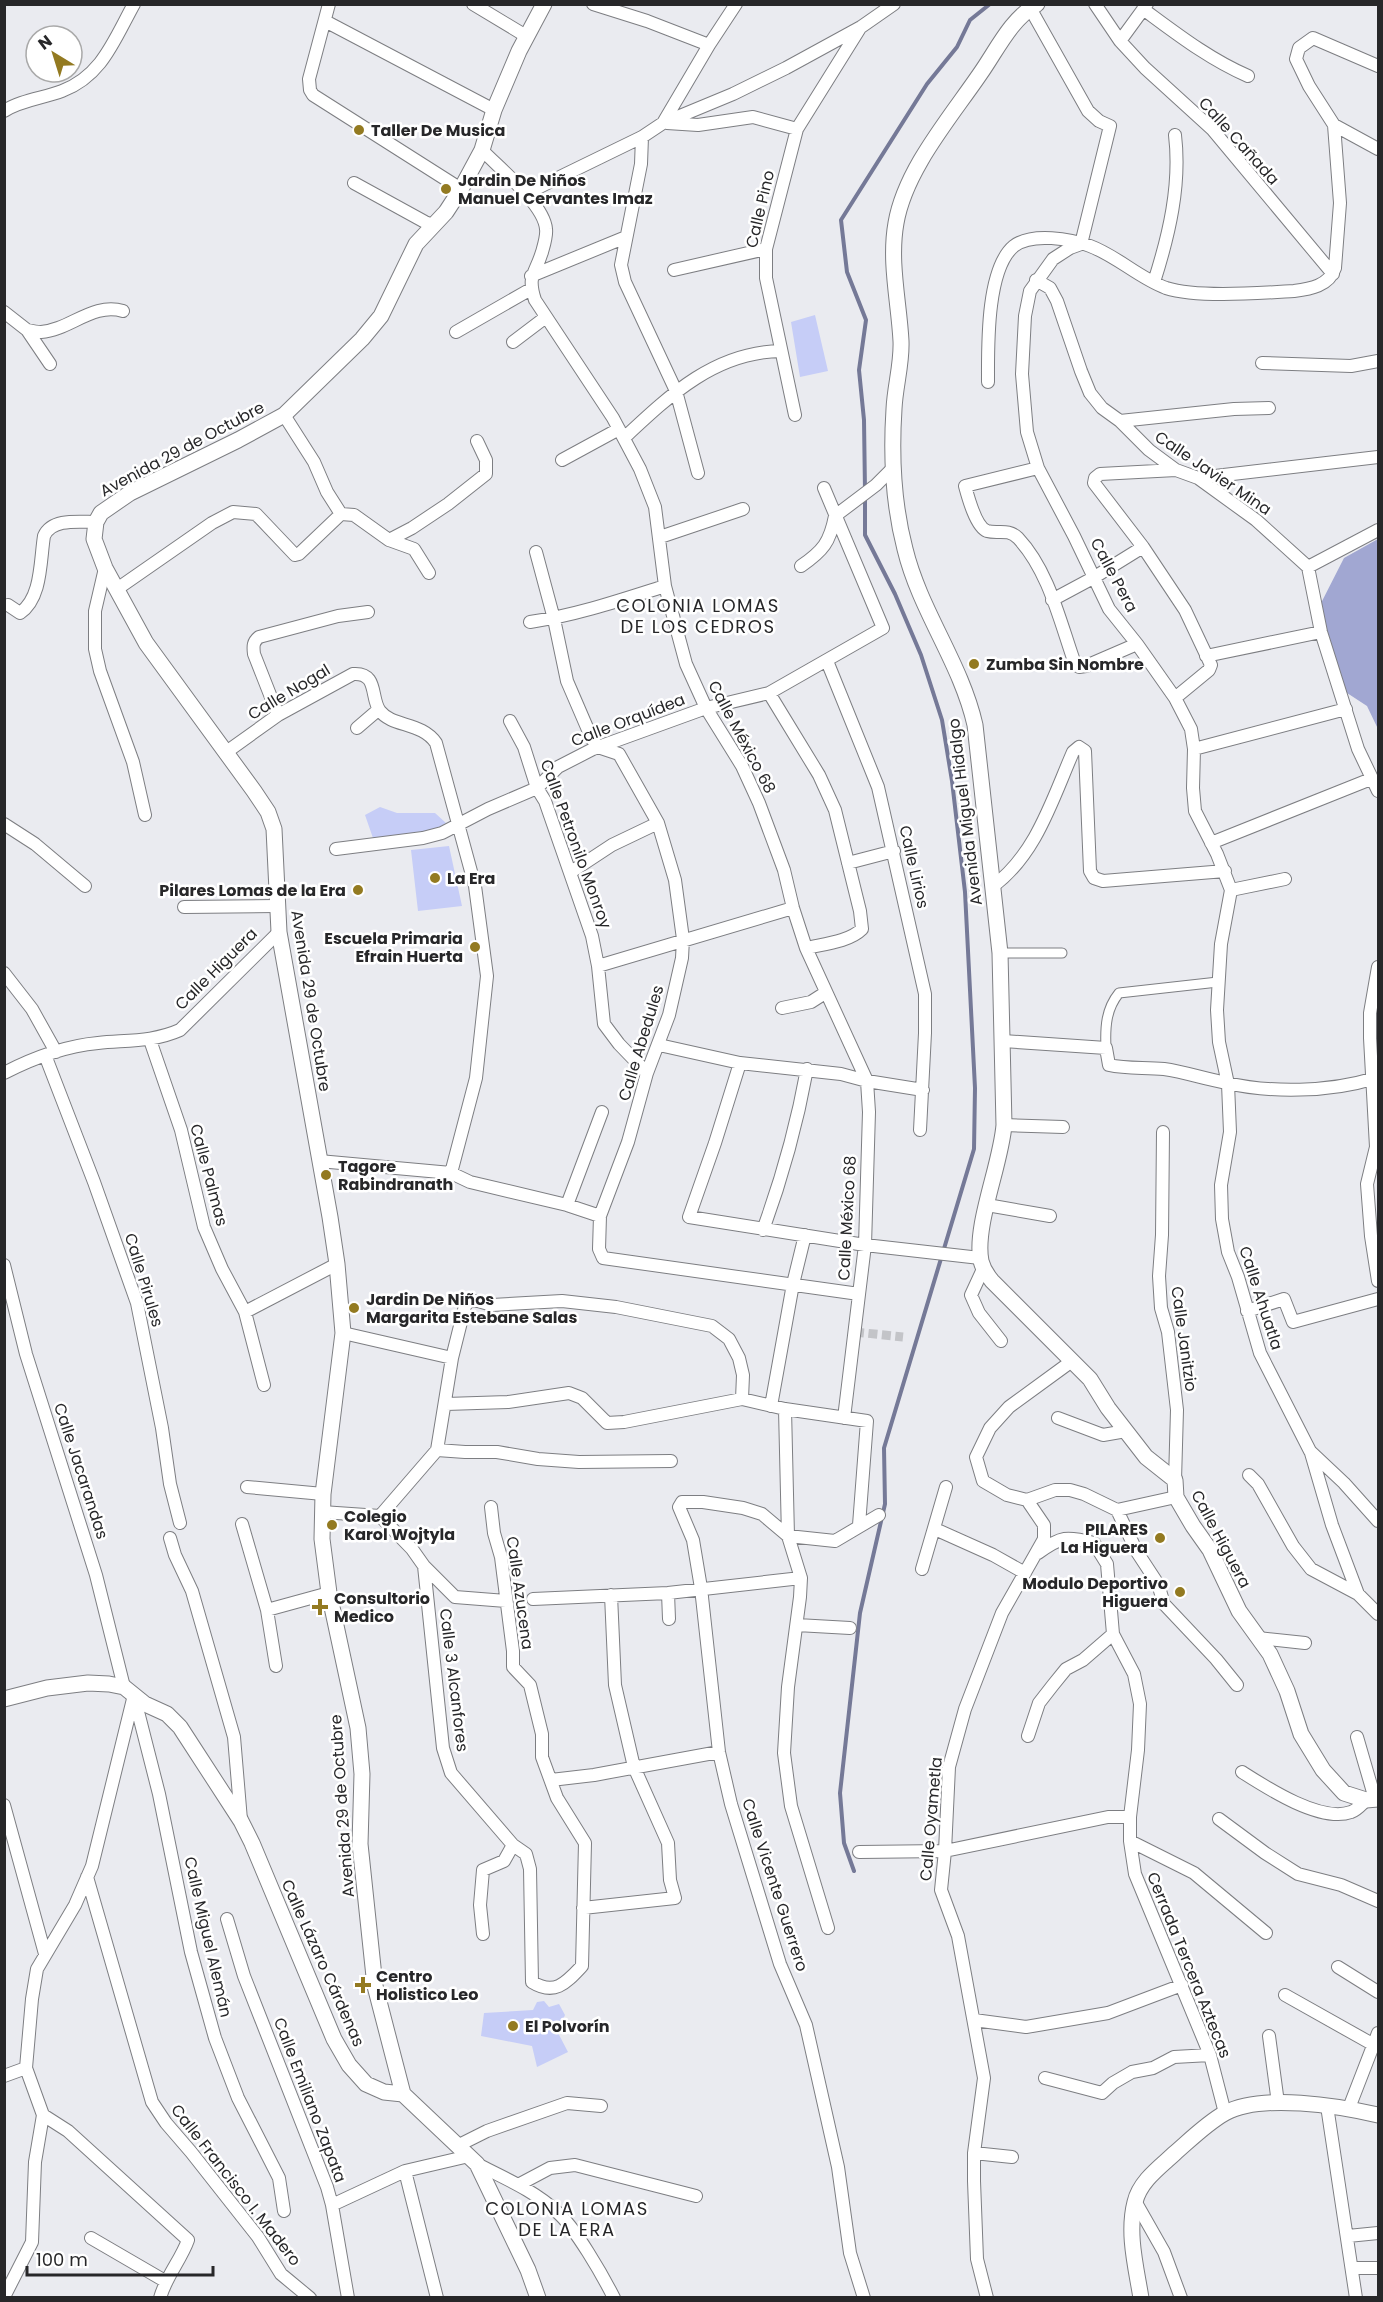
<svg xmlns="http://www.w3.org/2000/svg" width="1383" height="2302" font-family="Poppins,sans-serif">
<rect width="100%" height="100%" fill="#eaebf0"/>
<path fill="#c6cdf7" d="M815,315L828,371L800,377L791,322Z
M380,807L397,813H435L446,823L427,834L374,841L365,815Z
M449,846L462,906L418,911L411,850Z
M544,2001L549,2007L559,2004L565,2015L561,2024L556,2029L568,2052L537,2067L532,2046L481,2036L484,2013L533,2010L537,2002Z"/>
<path fill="#a1a7d2" d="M1378,539V729L1367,706L1344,691L1318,609L1344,558Z"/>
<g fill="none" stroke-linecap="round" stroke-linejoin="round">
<path stroke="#757997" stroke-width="4" d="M865,491L864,420L859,370L866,320L847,272L841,220L927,84L957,47L970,20L990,4
M854,1871L844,1843L840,1793L860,1613L885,1504L884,1448L974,1149L975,1088L965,892L952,781L942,720L921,655L895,594L865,535V498"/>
<path stroke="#c3c4c8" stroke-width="9" stroke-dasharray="9 4.5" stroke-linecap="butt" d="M855,1332L903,1337"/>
<defs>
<path id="pedestrian" d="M1000,953H1062
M1106,1048C1105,1027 1106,1009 1119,993L1218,982"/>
<path id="minor" d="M329,4L309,79L310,90L313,95L461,189
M473,4L526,36
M593,4L647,21L709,45
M1095,4L1120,41L1145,68L1212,129L1333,274
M1030,8L1088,111L1099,121L1110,126L1081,244L1070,248L1053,259L1030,291L1025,316L1022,374L1027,432L1038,468L1074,536L1109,609L1137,644L1175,698L1191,729L1194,749L1193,788L1195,811L1217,854L1231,890L1221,944L1217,1010L1219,1042L1228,1084L1230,1132L1221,1185L1222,1219L1228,1252L1238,1277L1260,1353L1310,1451L1344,1483L1378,1521
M1143,9C1177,34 1209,59 1248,76
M325,21L494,110
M1120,41L1147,4
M4,111C21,100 44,98 62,91C102,76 114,40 134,4
M663,123L709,45L736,4
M667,123L698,125L753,117L797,129
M1334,125L1378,149
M642,137L641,164L621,265L625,282L676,391L698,473
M482,150C499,168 544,204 546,229C547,236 544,245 542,252C535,275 527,275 535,300L613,418L640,469L655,507L665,586L686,664L706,708L742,766L759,803L784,870L793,908L806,948L867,1081L869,1112L865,1245L844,1418
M354,183L425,222L433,225
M525,194L642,137L663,123L733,94L786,68L861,27L894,4
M674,270L766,249
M531,276L626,237
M1036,280L1050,288L1057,301L1081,371L1090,393L1102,408L1120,421L1149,450L1176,470L1198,478L1256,520L1308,567
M1154,282C1169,235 1181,185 1175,135
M4,312L27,330L50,364
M27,330C32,331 37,332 41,332C70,330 93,302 123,311
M456,332L531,289
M513,342L546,317
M1262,363L1351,366L1378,361
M988,382C988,348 986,269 1014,246C1032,232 1071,239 1090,246C1117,256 1139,278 1166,288C1197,298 1260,293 1294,291C1310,289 1329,286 1335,268L1340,203L1334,125L1309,86L1296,59L1299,48L1313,38L1378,66
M284,415L314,462L327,492L341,514
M795,415L766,278V249L797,129L860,28
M1120,421L1234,409L1269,408
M624,438C670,395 715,352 781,351
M562,460L619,429
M1038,468L965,486C968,497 976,527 987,531C998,534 1008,528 1018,538C1049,571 1060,622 1075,664L1079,667L1086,666L1137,644
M1198,478L1378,457
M341,514L354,515L389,540L412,528L448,504L486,474V460L477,441
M660,537L743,509
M389,540L414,549L429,573
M536,552L554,619L567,681L592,739L598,747L619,754L658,823L675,880L683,939L682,958L669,1015L647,1073L628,1142L600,1216L599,1249L603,1258L859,1294
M801,566C823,551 830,542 835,516L876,485L894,467
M1308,567L1321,632L1358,749L1378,791
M1308,567L1378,530
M105,568L95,611V649L100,671L133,762L145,815
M117,589L212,523L233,512L256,514L295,555L299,554L341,514
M1052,600L1093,578L1143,547
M8,605L20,613C42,598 40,561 44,536C52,518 79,522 96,522
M530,622C577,615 621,600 665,586
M1206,656L1321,632
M827,661L878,787L925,994V1033L920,1130
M769,693L819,775L835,810L860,911L862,929C849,942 823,944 806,948
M1175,698L1209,670L1211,665L1185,610L1143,547L1094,483L1095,478L1100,474L1176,470
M278,715L254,654C253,646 253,642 259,637L338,616L368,612
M510,721L524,747L537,788L545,801L592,936L598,966L604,1024L619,1044L647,1073
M357,728L378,710
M1194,749L1346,709
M225,753L278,715L353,674C379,672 370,699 380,711C392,727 422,722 436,743L475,886L487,976L476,1078L451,1173
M4,824L35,844L85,886
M1211,843L1371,779
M336,849L423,838L442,833L488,809L537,788L558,767L593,749L706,708L769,693L883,628L824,488
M848,863L894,851
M571,872L612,845L658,823
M992,887C1036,855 1052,800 1073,752L1079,747L1085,751L1090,871L1094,878L1103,881L1225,871
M1231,890L1285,879
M184,907L277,906
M598,966L793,908
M1378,967L1370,1013V1038L1376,1147L1367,1184L1371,1236L1378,1281
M4,973L32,1009L56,1052
M782,1008L811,1002L825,993
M150,1040L181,1130L204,1227L222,1269L245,1312L264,1385
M1003,1041L1106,1048L1109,1065C1127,1069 1146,1067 1164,1069C1185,1072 1205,1079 1227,1083C1270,1093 1330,1092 1372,1079
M659,1045L740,1063L841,1074L867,1081L923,1090
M45,1055L94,1182L137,1303L162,1428L170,1484L180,1523
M740,1063L715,1143L689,1217L865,1245L980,1258
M4,1073C33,1058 65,1046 98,1043C127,1040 153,1042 180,1030L279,932
M1004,1125L1063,1127
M1163,1132L1162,1235L1159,1276L1161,1308L1168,1332L1177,1410L1175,1480
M319,1161L451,1173L470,1182L567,1205L600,1216
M567,1205L602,1112
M987,1205L1050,1216
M763,1230C782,1178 797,1124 807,1069
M4,1265L26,1354L96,1575L124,1687
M983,1269L971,1295L979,1313L1001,1341
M1247,1311L1284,1299L1293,1322L1378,1299
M245,1312L337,1264
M343,1333L452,1358
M446,1404L508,1402L569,1393L582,1398L607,1423L624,1422L742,1399L785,1409L867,1421L859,1525
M771,1406L793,1284L805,1235
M785,1409L788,1536L801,1578L800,1597L788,1687L784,1753L791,1806L828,1928
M1058,1418L1103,1435L1126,1431
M437,1450L465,1452H497L538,1459L579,1462L671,1461
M1311,1453L1332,1525L1358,1594
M1249,1475L1258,1484L1293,1546L1311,1569L1358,1594L1378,1614
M247,1487L323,1494
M1027,1500L1055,1490H1070L1084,1494L1117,1510L1176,1497
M1117,1510L1137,1552L1158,1584L1164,1604L1216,1659L1237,1685
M322,1512L380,1516L412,1549L424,1566L455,1597L506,1601
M380,1516L437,1450L452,1358L465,1306L469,1301H478L492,1305L562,1301L616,1307L712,1326L729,1339L739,1358L743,1375L742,1399
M242,1524L267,1610L276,1666
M935,1529L993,1555L1025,1573
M170,1538L175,1555L192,1591L234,1737L241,1820
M1038,1553C1061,1536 1067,1536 1094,1543L1107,1564L1113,1634L1134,1674L1140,1704L1138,1750L1130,1817V1841L1135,1874L1210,2055L1225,2113
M424,1566L443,1748L451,1773L513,1845L526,1854L530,1869L532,1982C555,1996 566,1983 582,1966L585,1843L557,1798L542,1757V1734L530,1685L513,1667V1651L501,1557L494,1533L491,1507
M922,1569L946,1487
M668,1593L669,1619
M533,1599L668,1593L801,1578
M267,1610L329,1593
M797,1625L850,1628
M1258,1638L1305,1643
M134,1696L159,1794L191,1952L215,2038L238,2098L279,2178L284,2211
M1028,1736L1039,1703L1053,1685L1066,1669L1083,1660L1113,1634
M1357,1737L1375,1799
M1242,1772C1267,1788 1321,1823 1351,1812C1357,1810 1361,1805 1366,1800
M551,1780L594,1775L719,1752
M4,1805L45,1954
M1219,1819L1265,1853L1298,1874L1341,1885L1378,1901
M1130,1841L1194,1873L1266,1933
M859,1852L945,1851L1108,1817H1130
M87,1877L152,2102L166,2123L191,2152L258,2237L281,2274L310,2298
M583,1908L675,1898L670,1880L668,1843L634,1767L615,1685L611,1595
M227,1919L244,1976L327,2187L332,2205L348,2298
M483,1934L480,1905L483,1870L504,1861L513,1845
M1338,1967L1378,1992
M1285,1995L1374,2045
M974,2020L1026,2027L1108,2013L1182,1985
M1269,2036L1278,2103
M4,2076L26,2068
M1045,2078L1102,2093L1113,2083L1132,2072L1153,2068L1174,2057L1210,2055
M1327,2106L1356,2298
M1349,2108L1378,2033
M43,2115L68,2131L188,2240C181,2260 166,2276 160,2298
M457,2146L487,2131L567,2103L601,2106
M974,2153L1012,2157
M477,2164C504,2178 535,2191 557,2212C575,2227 603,2276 614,2298
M405,2171L437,2298
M518,2185L550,2168L575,2165L696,2196
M1135,2201L1164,2252L1181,2298
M332,2205L405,2171L469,2156
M1348,2236L1378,2233
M91,2238L165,2281
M1352,2268H1378
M4,2297L32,2242L35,2162L43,2115L26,2068L32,1999L37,1969L75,1905L92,1866L134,1695
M864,2298L850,2253L838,2167L806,2025L780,1964L731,1804L719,1752L701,1588L693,1540L679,1507L682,1502H703L743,1508L762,1514L788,1536L835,1541L879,1515
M987,2298L977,2259L974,2181V2153L984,2078L958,1936L941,1890L945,1851L949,1767L965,1709L1002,1613L1044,1539V1525L1027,1500L1007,1495L983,1481L976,1457L990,1428L1009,1407L1072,1361"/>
<path id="tertiary" d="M1037,4C1010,20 997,50 980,74C950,118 905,170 896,223C889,262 899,302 901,341C902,364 895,386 894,409C891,455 893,503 905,549C920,611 961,663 975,725L1000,953L1004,1125C1001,1164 974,1226 981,1261C983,1269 987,1275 992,1281L1090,1379L1108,1408L1146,1457L1175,1480L1176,1497L1193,1526L1210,1550L1239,1611L1270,1654L1287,1691L1301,1734L1323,1770L1344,1793L1366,1800L1378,1799
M4,1699L47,1688L88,1683L109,1684L124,1687L145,1704L167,1714L180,1727L241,1821L252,1843L334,2039L349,2065L366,2084L384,2092L403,2094L477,2164L528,2270L538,2298
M403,2094L375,1986L360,1844L362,1774L358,1728L329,1593L322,1539L323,1494L343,1333L337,1264L330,1217L279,932L274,829L268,812L254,791L146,643L105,568L94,539L96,522L101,513L130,493L238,440L284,415L362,339L381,316L416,244L446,212L461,189L482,150L494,110L519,51L544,4
M1141,2298C1136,2267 1127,2233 1135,2202C1140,2181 1160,2167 1175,2153C1190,2140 1207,2123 1225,2113C1262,2093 1339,2106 1378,2115"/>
</defs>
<use href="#pedestrian" stroke="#7d7e82" stroke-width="11"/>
<use href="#minor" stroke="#7d7e82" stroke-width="14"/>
<use href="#tertiary" stroke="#7d7e82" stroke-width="17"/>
<use href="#pedestrian" stroke="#fff" stroke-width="9"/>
<use href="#minor" stroke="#fff" stroke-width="12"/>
<use href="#tertiary" stroke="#fff" stroke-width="15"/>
</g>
<g fill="#937a21" stroke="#fff" stroke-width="2">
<circle cx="359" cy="130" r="6"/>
<circle cx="446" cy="189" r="6"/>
<circle cx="974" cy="664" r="6"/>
<circle cx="435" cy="878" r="6"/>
<circle cx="358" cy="890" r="6"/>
<circle cx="475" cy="947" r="6"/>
<circle cx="326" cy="1175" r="6"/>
<circle cx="354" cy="1308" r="6"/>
<circle cx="332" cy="1525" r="6"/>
<circle cx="1160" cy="1538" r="6"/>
<circle cx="1180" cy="1592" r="6"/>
<path d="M317 1598h6v6h6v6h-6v6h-6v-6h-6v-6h6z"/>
<path d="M360 1976h6v6h6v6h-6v6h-6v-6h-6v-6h6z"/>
<circle cx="513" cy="2026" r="6"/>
</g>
<g text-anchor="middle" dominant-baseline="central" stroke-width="5" stroke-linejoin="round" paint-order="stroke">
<g font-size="16" font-weight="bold" fill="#272729" stroke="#fff" text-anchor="start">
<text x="371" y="130">Taller De Musica</text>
<text x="458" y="180">Jardin De Niños<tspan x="458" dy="18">Manuel Cervantes Imaz</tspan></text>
<text x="986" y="664">Zumba Sin Nombre</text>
<text x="447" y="878">La Era</text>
<text x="346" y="890" text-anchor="end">Pilares Lomas de la Era</text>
<text x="463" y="938" text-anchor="end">Escuela Primaria<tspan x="463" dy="18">Efrain Huerta</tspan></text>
<text x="338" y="1166">Tagore<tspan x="338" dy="18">Rabindranath</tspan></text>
<text x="366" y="1299">Jardin De Niños<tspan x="366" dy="18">Margarita Estebane Salas</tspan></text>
<text x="344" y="1516">Colegio<tspan x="344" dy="18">Karol Wojtyla</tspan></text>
<text x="1148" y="1529" text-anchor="end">PILARES<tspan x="1148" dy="18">La Higuera</tspan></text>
<text x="1168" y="1583" text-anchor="end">Modulo Deportivo<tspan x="1168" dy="18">Higuera</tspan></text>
<text x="334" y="1598">Consultorio<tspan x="334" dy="18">Medico</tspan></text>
<text x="376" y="1976">Centro<tspan x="376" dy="18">Holistico Leo</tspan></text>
<text x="525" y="2026">El Polvorín</text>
</g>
<g font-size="16" fill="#272729" stroke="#fff">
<text transform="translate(1239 141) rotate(48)">Calle Cañada</text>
<text transform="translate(760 209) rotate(-77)">Calle Pino</text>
<text transform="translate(182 449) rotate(-28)">Avenida 29 de Octubre</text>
<text transform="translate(1213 473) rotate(34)">Calle Javier Mina</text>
<text transform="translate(1114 575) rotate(62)">Calle Pera</text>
<text transform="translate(289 692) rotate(-31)">Calle Nogal</text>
<text transform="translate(628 720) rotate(-21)">Calle Orquídea</text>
<text transform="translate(742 737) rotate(62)">Calle México 68</text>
<text transform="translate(965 812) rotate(-97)">Avenida Miguel Hidalgo</text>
<text transform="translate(576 844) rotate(70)">Calle Petronilo Monroy</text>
<text transform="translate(914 867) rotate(77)">Calle Lirios</text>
<text transform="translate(216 969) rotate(-45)">Calle Higuera</text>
<text transform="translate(311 1001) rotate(81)">Avenida 29 de Octubre</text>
<text transform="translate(641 1043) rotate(-73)">Calle Abedules</text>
<text transform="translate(209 1175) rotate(75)">Calle Palmas</text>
<text transform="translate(847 1218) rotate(-87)">Calle México 68</text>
<text transform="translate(144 1280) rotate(73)">Calle Pirules</text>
<text transform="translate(1261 1298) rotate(72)">Calle Ahuatla</text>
<text transform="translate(1184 1339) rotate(82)">Calle Janitzio</text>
<text transform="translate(81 1471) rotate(72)">Calle Jacarandas</text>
<text transform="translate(1221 1539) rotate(62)">Calle Higuera</text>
<text transform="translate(520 1593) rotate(82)">Calle Azucena</text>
<text transform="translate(454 1680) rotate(83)">Calle 3 Alcanfores</text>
<text transform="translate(342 1806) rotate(-94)">Avenida 29 de Octubre</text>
<text transform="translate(931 1819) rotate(-85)">Calle Oyametla</text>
<text transform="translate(775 1885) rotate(72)">Calle Vicente Guerrero</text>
<text transform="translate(208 1937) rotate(77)">Calle Miguel Alemán</text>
<text transform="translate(323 1963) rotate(66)">Calle Lázaro Cárdenas</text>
<text transform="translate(1189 1965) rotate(68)">Cerrada Tercera Aztecas</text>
<text transform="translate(310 2100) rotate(69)">Calle Emiliano Zapata</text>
<text transform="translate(236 2185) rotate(52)">Calle Francisco I. Madero</text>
</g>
<g font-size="18" letter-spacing="1.5" fill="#272729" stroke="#fff">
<text x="698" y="605">COLONIA LOMAS<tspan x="698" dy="21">DE LOS CEDROS</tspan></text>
<text x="567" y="2208">COLONIA LOMAS<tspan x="567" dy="21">DE LA ERA</tspan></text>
</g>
</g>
<rect width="1383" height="2302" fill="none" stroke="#272729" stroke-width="12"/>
<g transform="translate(54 54) rotate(322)"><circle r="28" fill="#ffffff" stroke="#a9a9a9" stroke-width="1.5"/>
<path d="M0-4.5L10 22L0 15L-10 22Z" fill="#937a21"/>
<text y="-9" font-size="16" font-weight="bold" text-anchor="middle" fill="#272729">N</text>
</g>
<path d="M27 2266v9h186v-9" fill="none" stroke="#272729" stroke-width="3"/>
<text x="36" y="2266" font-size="18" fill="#272729" stroke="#ffffff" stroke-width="4.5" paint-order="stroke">100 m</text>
</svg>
